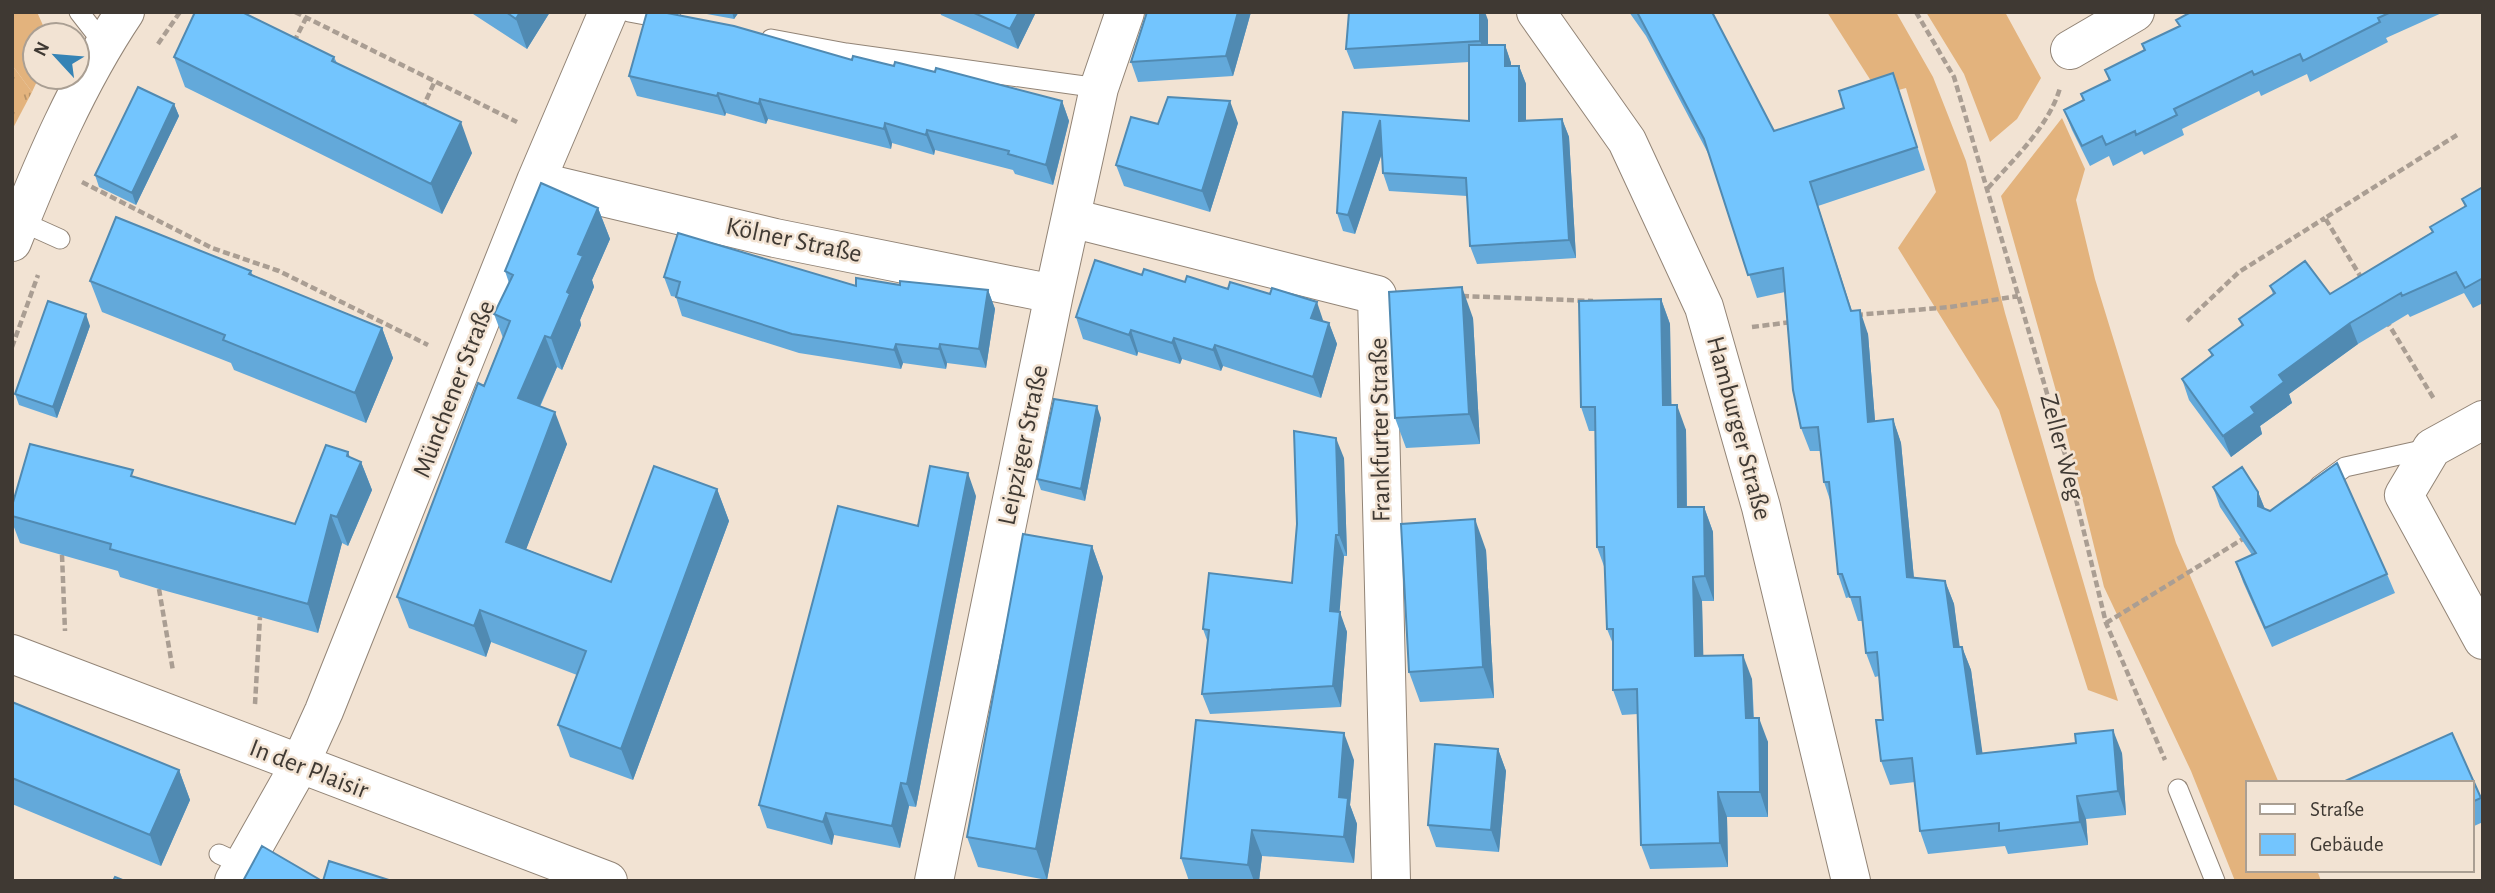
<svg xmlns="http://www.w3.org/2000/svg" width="2495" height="893" font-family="'Alegreya Sans',sans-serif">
<defs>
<pattern id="park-tufts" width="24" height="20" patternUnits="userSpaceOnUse" patternTransform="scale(1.75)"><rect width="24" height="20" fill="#e3b37d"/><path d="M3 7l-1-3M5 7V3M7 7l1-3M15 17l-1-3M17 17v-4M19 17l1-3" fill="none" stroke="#b99367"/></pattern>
</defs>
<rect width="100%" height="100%" fill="#f2e3d3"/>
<path fill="#e3b37d" d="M12,12H37L46,32L47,35H35V77H39L32,92L12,65Z
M1827,12H1896L1933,77L1966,161L2005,313L2118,701L2088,690L1999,410L1898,248L1936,192L1906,88L1880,95Z
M1926,12H2005L2041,78L2017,119L1990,142L1964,74Z
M2062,118L2085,169L2076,200L2095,279L2176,543L2279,783H2248V870H2317L2321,881H2235L2191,771L2104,587L2056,391L2001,196Z"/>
<path fill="url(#park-tufts)" d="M12,65L32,92L12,130Z"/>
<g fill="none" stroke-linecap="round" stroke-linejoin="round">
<defs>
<path id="lane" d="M79,12L104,44
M629,12L672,20
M771,39L846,53L1099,88
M20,221L60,239
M2319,486L2345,467L2431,448
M2178,789L2215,881
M219,854L243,865"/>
<path id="street" d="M1536,12L1627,141L1704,307L1761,507L1851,881
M2070,50L2135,12
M536,181L775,238L1054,294
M1071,218L1377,295L1391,881
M2483,420L2432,448L2404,495L2483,640
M12,654L608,881
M234,881L299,766L324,711L536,181L608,12
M934,881L1054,294L1099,88L1125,12"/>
<path id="secondary" d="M12,242C43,164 78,82 125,12"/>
</defs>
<use href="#lane" stroke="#928476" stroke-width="21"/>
<use href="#street" stroke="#928476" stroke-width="40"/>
<use href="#secondary" stroke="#928476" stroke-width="40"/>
<path stroke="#aa9e93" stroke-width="4.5" stroke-dasharray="7 3.5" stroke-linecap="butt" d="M295,12L517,122
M1916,12L1954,77L2066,458L2106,623L2165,760
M294,42L306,18
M158,44L180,12
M422,109L435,81
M82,182L212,248L279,271L428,345
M1988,188C2014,159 2049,126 2060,88
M2362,279L2325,218L2457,135
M1462,296L1593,301
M1856,315L1950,307L2018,296
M2386,320L2434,399
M2187,321L2239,272L2325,218
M1752,327L1792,322
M12,347L38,275
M62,555L65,631
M159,589L173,671
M2106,623L2246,537
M255,704L260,617"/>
<use href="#lane" stroke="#fff" stroke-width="19"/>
<use href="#street" stroke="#fff" stroke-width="38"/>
<use href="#secondary" stroke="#fff" stroke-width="38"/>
</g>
<path fill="#63a9da" d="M470,12H550L527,49Z
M696,12H739L734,19Z
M940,12H1036L1018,49L941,15Z
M1251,12L1233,76L1138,82L1131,62Z
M1629,12H1712L1774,131L1901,97L1925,170L1818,206L1852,311L1868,334L1875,421L1893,419L1901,443L1914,578L1945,581L1954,604L1959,647H1962L1971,670L1982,754L2122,753L2126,815L2086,819L2088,845L2008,854L2005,846L1928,854L1920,831L1915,782L1890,785L1881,761L1883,720L1879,676L1875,677L1866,653L1863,621H1858L1850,597L1846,598L1838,574L1831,503L1824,482L1821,451H1810L1801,428L1785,292L1757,298L1710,157L1646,36Z
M2191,12H2444L2386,38L2388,42L2310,82L2307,74L2261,96L2259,91L2182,129L2184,135L2144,155L2142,151L2113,166L2109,156L2090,166L2072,130L2064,110L2083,100L2081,94L2109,80L2105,70L2144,50L2142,44L2179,26L2176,20Z
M1488,20V45H1505L1511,63V66H1519L1526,84V121L1562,119L1569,137L1576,258L1477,264L1470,246L1467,196L1389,191L1383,173L1382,153L1355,234L1343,231L1337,213L1343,112L1469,121V62L1354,69L1346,49Z
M174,57H334L337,63L472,153L442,214L185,87Z
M852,60L935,72L1062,101L1069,121L1053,185L1015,174L1013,170L935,150L934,155L892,143L891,149L768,119L766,124L726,113L725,116L637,96L629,76Z
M174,104L179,116L136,205L99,187L95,175Z
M1238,123L1210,212L1124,186L1116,165L1158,124Z
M2483,187V303L2473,308L2464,293L2410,317L2408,314L2358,344L2289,394L2292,403L2260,426L2262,434L2231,457L2189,400L2182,379L2212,357L2209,350L2242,326L2239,319L2273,294L2270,286L2330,294L2432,232L2430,227L2465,207L2462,199Z
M598,208L610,239L592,280L594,287L580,320L581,325L562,370L557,367L540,407L567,444L526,549L611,582L717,489L729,521L633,780L570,757L558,725L577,675L491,642L486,657L409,628L397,597L503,338L494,314L509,283L505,271Z
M251,271L253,276L382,328L393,358L366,423L234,370L231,363L102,312L90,281Z
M664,277L856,286L988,290L995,309L986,368L947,363L946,369L903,363L901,369L799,353L682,316L676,297L671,296Z
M1185,282L1329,323L1337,344L1321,398L1223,366L1221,371L1182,359L1180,364L1138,352L1137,356L1083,339L1076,317Z
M1661,299L1670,324L1671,405L1686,430L1687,507H1704L1713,532L1714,601H1702L1703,656L1752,679L1754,718L1768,742V817H1727L1728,867L1650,869L1641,845L1638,714L1622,715L1613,690V644L1607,629L1605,569L1597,547L1595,431H1589L1581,407Z
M1473,318L1480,444L1406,448L1395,418Z
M90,326L57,418L19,405L15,394Z
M1101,418L1085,501L1041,490L1037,479Z
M349,457L361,462L372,490L348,546L342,543L318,633L159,589L120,577L118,571L20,543L12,522V506L135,477L295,524Z
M1344,458L1347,556H1344L1339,612L1347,632L1341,707L1210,714L1202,694L1208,643L1203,629L1292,583Z
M2213,487L2258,492L2265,509L2387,574L2395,593L2272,647L2243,582L2236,562L2252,555L2220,507Z
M976,496L916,807L909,806L900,848L834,835L832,845L767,828L759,805L918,526Z
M1092,546L1103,577L1047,880L978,867L967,837Z
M1486,550L1494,698L1420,702L1409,672Z
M12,702L179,770L190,800L161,866L12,804Z
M1498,749L1506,771L1499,852L1436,847L1428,825Z
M1354,760L1350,805L1357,824L1354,863L1262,856L1259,881H1189L1181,858Z
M2472,783L2483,803V822L2472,827Z"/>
<path fill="#508ab2" d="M520,12H550L527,49L516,19Z
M732,12H739L734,19Z
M1019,12H1036L1018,49L1010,29Z
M1238,12H1251L1233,76L1226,56Z
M1480,12H1485L1488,20V61L1480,41Z
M1505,45L1511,63V84L1505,66Z
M1519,66L1526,84V139L1519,121Z
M718,93L726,113L725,116L717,96Z
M760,99L768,119L766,124L759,104Z
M1062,101L1069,121L1053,185L1046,165Z
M1230,101L1238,123L1210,212L1202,191Z
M174,104L179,116L136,205L132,193Z
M1562,119L1569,137L1576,258L1569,240Z
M1380,120L1387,138L1355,234L1348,215Z
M461,122L472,153L442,214L431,184Z
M885,123L892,143L891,149L884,129Z
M927,130L935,150L934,155L926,135Z
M1810,182L1818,206L1859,335L1851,311Z
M598,208L610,239L592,280L594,287L580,320L581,325L562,370L551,338L567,292L578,254Z
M1462,287L1473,318L1480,444L1469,414Z
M988,290L995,309L986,368L979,349Z
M1661,299L1670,324L1672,430L1663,405Z
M1317,302L1324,323L1311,318Z
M1860,310L1868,334L1877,445L1868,422Z
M86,314L90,326L57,418L53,407Z
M1329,323L1337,344L1321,398L1313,377Z
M2350,323L2358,344L2289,394L2292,403L2260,426L2262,434L2231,457L2223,436L2279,375Z
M382,328L393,358L366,423L355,393Z
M1131,330L1138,352L1137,356L1129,335Z
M545,336L557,367L529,430L518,398Z
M1174,338L1182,359L1180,364L1172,343Z
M896,344L903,363L901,369L894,350Z
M940,344L947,363L946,369L939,349Z
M1215,345L1223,366L1221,371L1213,350Z
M1677,405L1686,430L1687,531L1678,507Z
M1097,406L1101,418L1085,501L1081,489Z
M555,412L567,444L517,573L506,542Z
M1893,419L1901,443L1916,600L1907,577Z
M1336,438L1344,458L1347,556L1339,535Z
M348,452L356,475L361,462L372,490L348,546L337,517Z
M968,473L976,496L916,807L907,784Z
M717,489L729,521L633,780L621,749Z
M2258,492L2266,512L2258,506Z
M1704,507L1713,532L1714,601L1705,576Z
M331,515L342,543L318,633L308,604Z
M1475,519L1486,550L1494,698L1483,667Z
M1336,535L1344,556L1338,632L1330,611Z
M1092,546L1103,577L1047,880L1036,849Z
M1693,577L1702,601L1704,681L1695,656Z
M1945,581L1954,604L1963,671L1954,647Z
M480,610L491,642L486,657L474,626Z
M1340,612L1347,632L1341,707L1333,686Z
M1962,647L1971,670L1986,778L1977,754Z
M1743,655L1752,679L1754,743L1746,718Z
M1759,718L1768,742V817L1760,792Z
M2113,730L2122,753L2126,815L2118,791Z
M1344,733L1354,760L1350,805L1357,824L1354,863L1344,837L1339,797Z
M1498,749L1506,771L1499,852L1491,830Z
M179,770L190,800L161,866L150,835Z
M901,783L909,806L900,848L892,826Z
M1718,792L1727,817L1728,867L1720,843Z
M2077,796L2086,819L2088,845L2080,822Z
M826,813L834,835L832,845L823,822Z
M1252,830L1262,856L1259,881H1254L1248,865Z"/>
<path fill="#73c5fe" stroke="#508ab2" stroke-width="2" d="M195,12H242L334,57L332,61L461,122L431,184L174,57Z
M506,12H520L516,19Z
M647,12H662L734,26L852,60L853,56L894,66L895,62L935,72L936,68L1062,101L1046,165L1008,154L1009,151L927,130L926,135L885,123L884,129L760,99L759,104L718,93L717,96L629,76Z
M972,12H1019L1010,29Z
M1147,12H1238L1226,56L1131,62Z
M1349,12H1480V41L1346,49Z
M1637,12H1712L1774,131L1844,108L1839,91L1893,73L1917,147L1810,182L1851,311L1860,310L1868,422L1893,419L1907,577L1945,581L1954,647H1962L1977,754L2076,743L2075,734L2113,730L2118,791L2077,796L2080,822L1999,831V823L1920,831L1912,758L1881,761L1876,720H1883L1877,652L1866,653L1860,597H1850L1842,574H1838L1829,482H1824L1818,427L1801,428L1793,390L1783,268L1748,275L1704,139Z
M2191,12H2391L2378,18L2380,22L2303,61L2300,54L2254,75L2252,71L2174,109L2177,115L2136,135L2135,131L2106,145L2102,136L2082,146L2064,110L2084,100L2081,94L2110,80L2105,70L2145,50L2142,44L2180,26L2176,20Z
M1469,45H1505V66H1519V121L1562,119L1569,240L1470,246L1466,178L1383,173L1380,120L1348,215L1337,213L1343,112L1469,121Z
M138,87L174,104L132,193L95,175Z
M1168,97L1230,101L1202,191L1116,165L1131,117L1158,124Z
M541,183L598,208L578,254L583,256L567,292L570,294L551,338L545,336L518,398L555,412L506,542L611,582L654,466L717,489L621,749L558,725L586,651L480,610L474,626L397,597L478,383L484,386L510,321L494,314L513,275L505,271Z
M2483,187V278L2465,288L2456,272L2402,296L2401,293L2350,323L2279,375L2284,382L2251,407L2255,413L2223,436L2182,379L2213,355L2209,350L2243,325L2239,319L2275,293L2270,286L2305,261L2330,294L2433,232L2430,227L2466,206L2462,199Z
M116,217L251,271L249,274L382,328L355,393L223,340L225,335L90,281Z
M678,233L856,286V278L900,285V281L988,290L979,349L940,344L939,349L896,344L894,350L792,334L676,297L680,282L664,277Z
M1095,260L1142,275L1144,269L1185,282L1187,276L1228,289L1230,282L1270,294L1272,288L1317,302L1311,318L1329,323L1313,377L1215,345L1213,350L1174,338L1172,343L1131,330L1129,335L1076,317Z
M1462,287L1469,414L1395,418L1389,292Z
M1661,299L1663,405H1677L1678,507H1704L1705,576L1693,577L1695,656L1743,655L1746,718H1759L1760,792H1718L1720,843L1641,845L1637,689L1613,690V629H1607L1604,547H1597L1595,407H1581L1579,301Z
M48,301L86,314L53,407L15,394Z
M1054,399L1097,406L1081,489L1037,479Z
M1294,431L1336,438L1339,535H1336L1330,611L1340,612L1333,686L1202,694L1209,630L1203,629L1209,573L1292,583L1297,524Z
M30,444L133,470L131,476L295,524L326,445L348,452L347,456L361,462L337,517L331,515L308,604L149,560L110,549L111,544L12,516V506Z
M2337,463L2387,574L2265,628L2236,562L2256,553L2213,487L2242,467L2258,492V506L2270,511Z
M930,466L968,473L907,784L901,783L892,826L826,813L823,822L759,805L838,506L918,526Z
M1475,519L1483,667L1409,672L1401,524Z
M1023,534L1092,546L1036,849L967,837Z
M12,702L179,770L150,835L12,778Z
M1196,720L1344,733L1339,797L1348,798L1344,837L1252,830L1248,865L1181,858Z
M2452,733L2481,798L2472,802V783H2343V782Z
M1435,744L1498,749L1491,830L1428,825Z
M262,846L322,881H243Z
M329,861L392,881H323Z
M115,877L125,881H113Z"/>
<g text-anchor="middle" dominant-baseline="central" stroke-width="5" stroke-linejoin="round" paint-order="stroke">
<g font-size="26" fill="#3f3933" stroke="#f2e3d3">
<text transform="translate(794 240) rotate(12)">Kölner Straße</text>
<text transform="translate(454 389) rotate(-69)">Münchener Straße</text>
<text transform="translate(1739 428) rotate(75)">Hamburger Straße</text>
<text transform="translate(1380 430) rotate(-91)">Frankfurter Straße</text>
<text transform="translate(1023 445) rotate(-78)">Leipziger Straße</text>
<text transform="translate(2062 447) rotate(75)">Zeller Weg</text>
<text transform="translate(309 769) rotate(21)">In der Plaisir</text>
</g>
</g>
<rect width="2495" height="893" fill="none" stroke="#3f3933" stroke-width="28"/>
<rect x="2246" y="781" width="228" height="91" fill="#f2e3d3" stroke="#aa9f93" stroke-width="2"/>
<rect x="2260" y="804" width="35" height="10" fill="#ffffff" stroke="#aa9f93" stroke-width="2"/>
<text x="2310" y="816" font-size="21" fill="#3f3933">Straße</text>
<rect x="2260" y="834" width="35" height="21" fill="#73c5fe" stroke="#aa9f93" stroke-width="2"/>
<text x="2310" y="851" font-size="21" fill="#3f3933">Gebäude</text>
<g transform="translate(56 56) rotate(296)"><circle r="33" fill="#f2e3d3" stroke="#aa9f93" stroke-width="2"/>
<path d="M0-5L12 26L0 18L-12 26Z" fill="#3583b5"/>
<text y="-10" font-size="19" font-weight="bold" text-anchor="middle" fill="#3f3933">N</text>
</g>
</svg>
